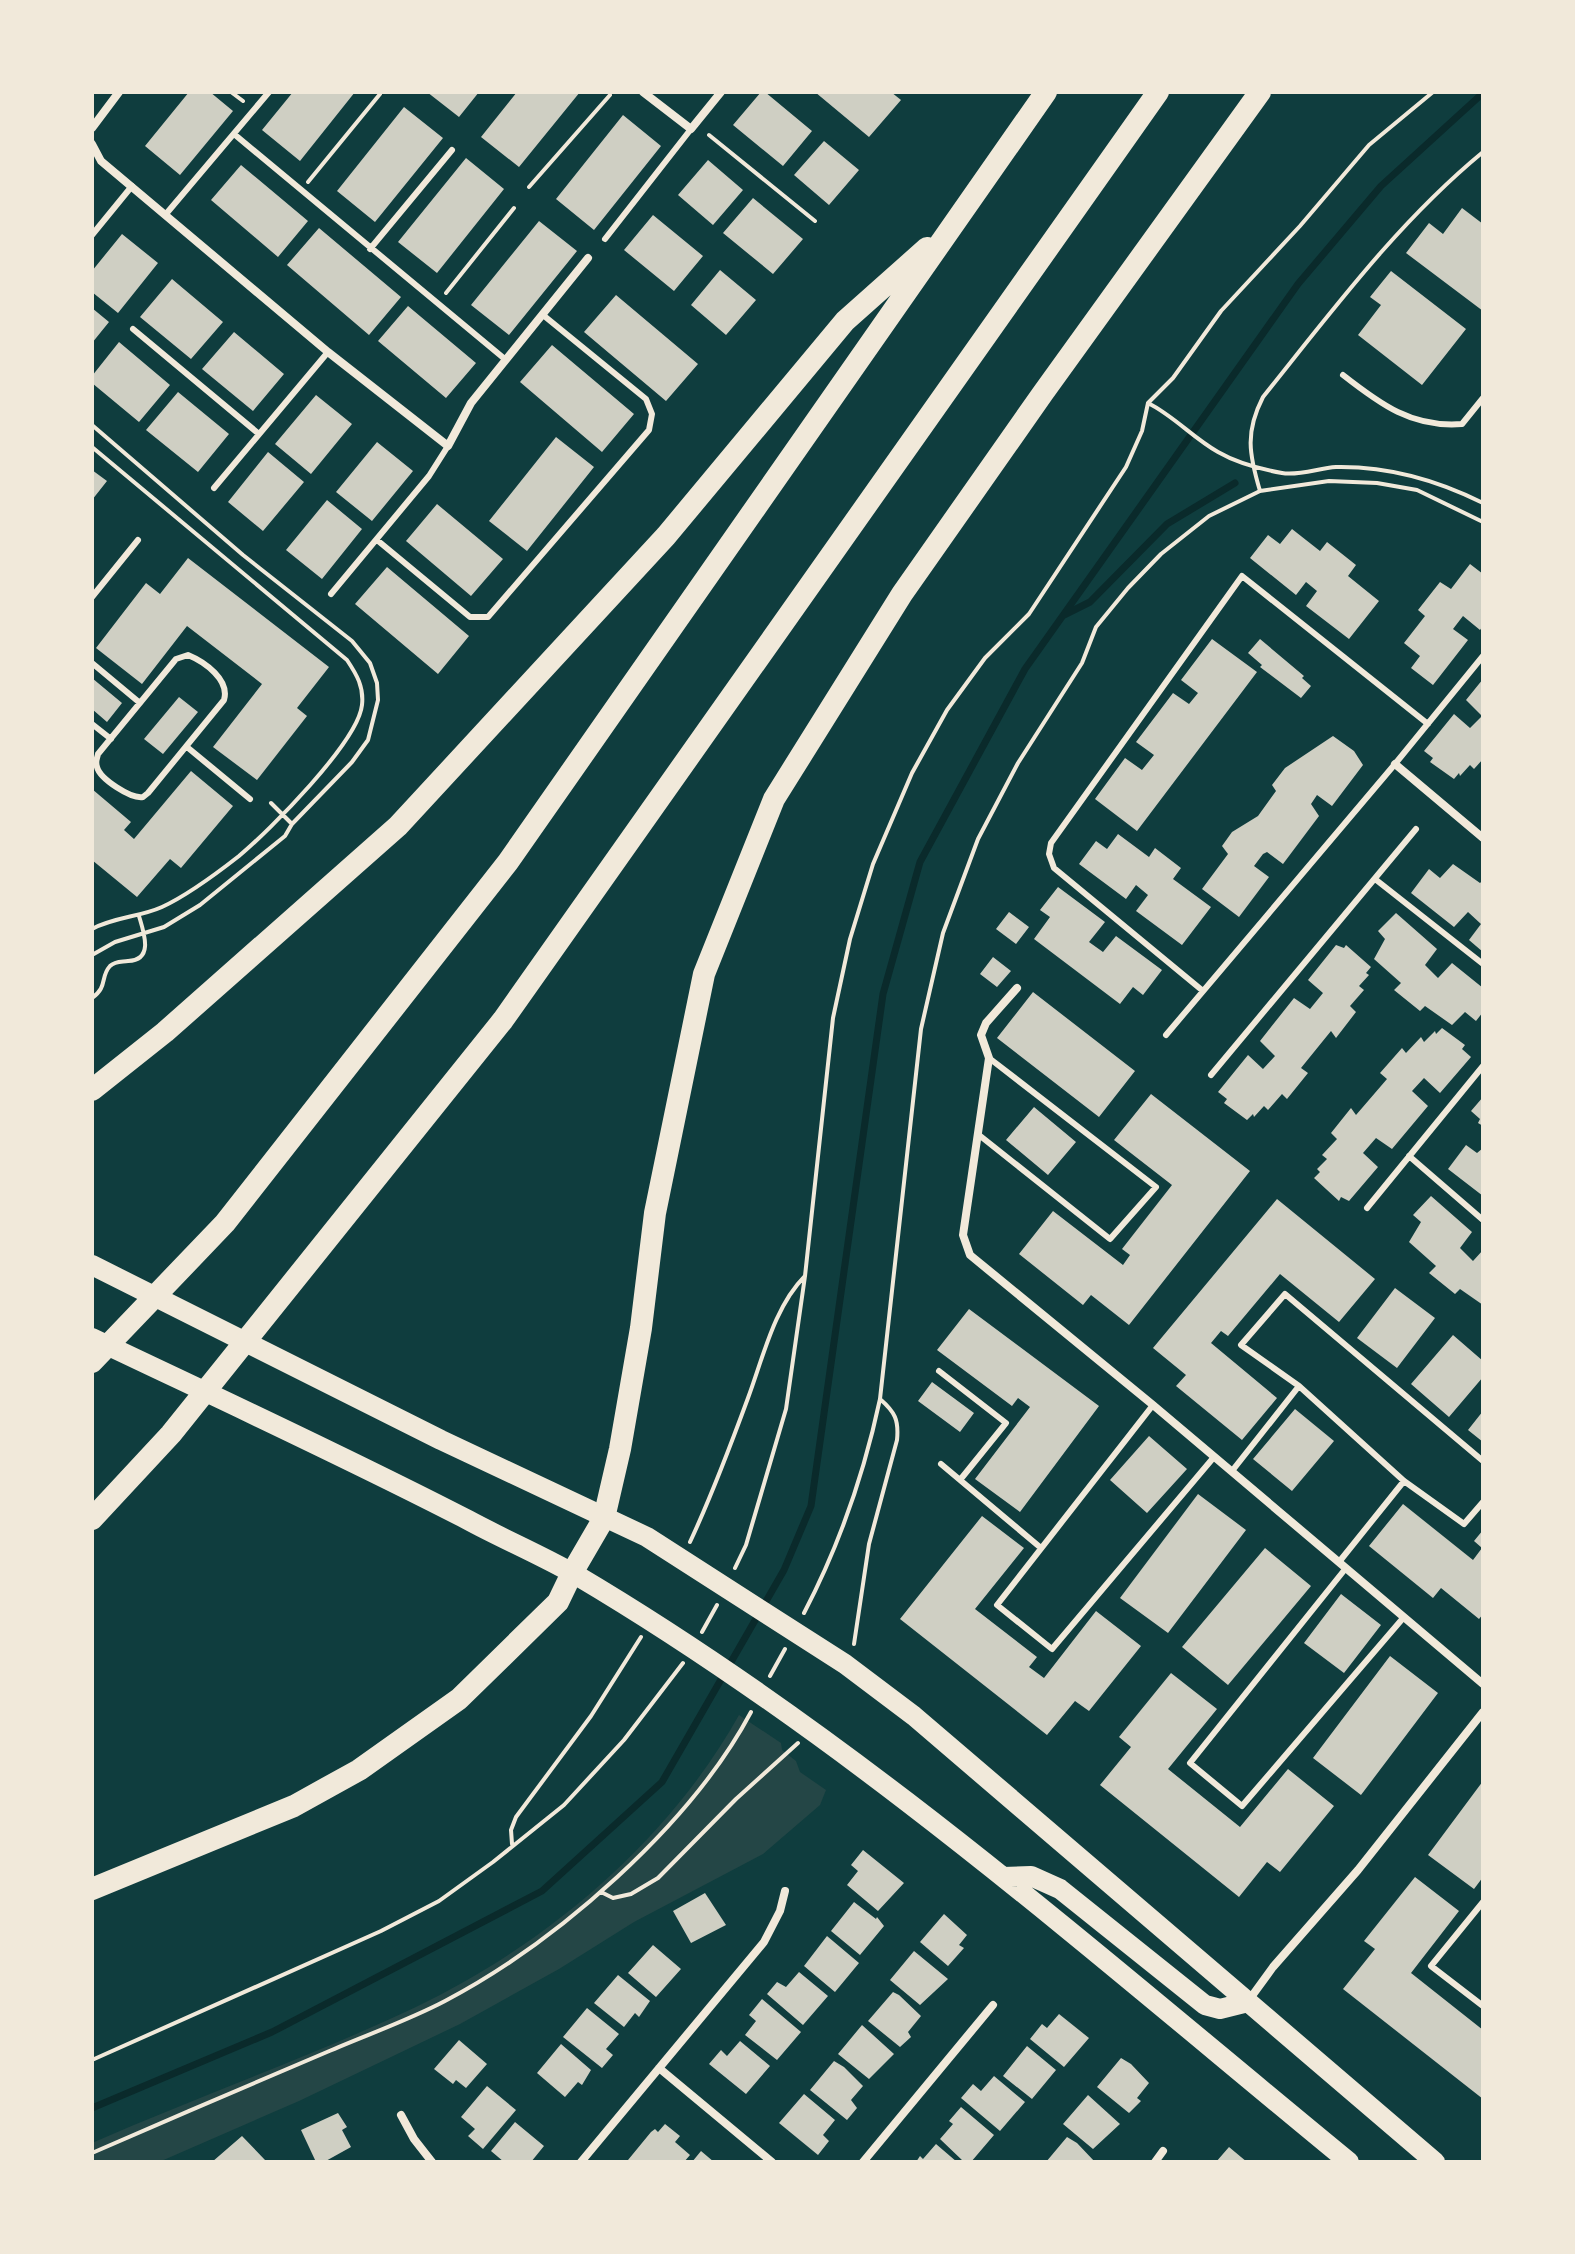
<svg xmlns="http://www.w3.org/2000/svg" width="1575" height="2254" font-family="Mulish,sans-serif">
<rect width="100%" height="100%" fill="#0f3d3e"/>
<path fill="#244646" d="M739,1715L781,1743L782,1750L796,1761L800,1772L826,1790L820,1805L763,1854L634,1922L559,1969L460,2024L299,2101L159,2162H92V2143C199,2096 310,2057 416,2007C547,1944 668,1842 739,1715Z"/>
<g fill="none" stroke-linecap="round" stroke-linejoin="round">
<path stroke="#0a2a2b" stroke-width="7" d="M1064,615L1090,602L1167,524L1235,483
M92,2108L272,2032L542,1891L662,1782L784,1570L811,1506L883,994L920,862L1025,669L1298,284L1381,186L1483,93"/>
</g>
<path fill="#cfcfc3" d="M189,92H210L233,111L180,175L145,146Z
M293,92H355L300,161L262,130Z
M427,92H479L459,117Z
M517,92H580L519,167L481,137Z
M761,92H765L812,131L783,166L733,125Z
M815,92H891L901,100L869,137Z
M404,107L443,138L375,222L337,191Z
M623,115L661,146L594,230L556,199Z
M824,141L859,170L829,205L794,175Z
M466,158L504,189L437,273L398,242Z
M708,160L743,190L713,225L678,195Z
M241,165L308,221L278,257L211,200Z
M753,198L803,239L773,274L723,233Z
M1462,208L1483,224V311L1406,253L1429,223L1443,234Z
M653,215L703,256L674,291L624,250Z
M539,221L577,251L509,335L471,305Z
M319,228L401,297L369,335L287,265Z
M122,234L158,263L118,313L92,292V271Z
M720,270L756,300L726,335L691,305Z
M1391,271L1466,329L1422,385L1358,335L1381,305L1370,297Z
M172,279L223,322L191,359L140,317Z
M616,295L698,364L666,401L584,332Z
M408,306L476,363L446,398L378,341Z
M92,308L109,322L92,343Z
M234,332L284,374L253,411L202,369Z
M119,342L170,385L139,422L92,383V376Z
M552,345L634,414L602,452L520,382Z
M178,392L229,434L198,472L146,430Z
M316,395L352,424L311,474L275,444Z
M556,437L594,467L527,551L489,521Z
M377,442L413,471L372,521L336,492Z
M268,452L304,482L263,531L228,502Z
M92,470L107,481L92,500Z
M327,500L362,529L322,579L286,550Z
M437,504L503,559L471,596L406,541Z
M1292,529L1320,551L1327,542L1356,565L1348,576L1379,601L1349,639L1306,606L1317,591L1306,582L1296,595L1250,558L1268,535L1280,544Z
M188,558L329,667L297,708L307,716L257,780L213,747L262,684L187,626L142,684L96,648L146,583L160,594Z
M1470,564L1483,574V626L1480,630L1463,616L1453,629L1468,640L1433,685L1411,668L1420,656L1404,643L1425,616L1418,610L1440,582L1451,589Z
M387,567L469,636L438,674L355,604Z
M1212,639L1257,672L1137,831L1095,799L1125,758L1142,770L1154,755L1136,742L1173,693L1189,704L1198,693L1181,680Z
M1260,639L1304,676L1302,678L1311,686L1301,698L1260,667L1262,665L1248,653Z
M92,678L122,703L107,722L92,709Z
M1483,679V759L1474,769L1470,765L1460,776L1459,773L1454,779L1430,762L1433,758L1424,751L1454,714L1470,728L1482,716L1466,700Z
M179,697L198,712L163,754L144,739Z
M1333,736L1354,751L1363,765L1332,806L1317,795L1311,804L1319,816L1283,864L1267,852L1263,854L1254,866L1269,877L1239,917L1202,889L1228,854L1222,846L1232,832L1258,816L1276,791L1272,785L1285,768Z
M191,771L233,806L181,868L170,859L137,897L92,860V789L131,822L124,830L134,839Z
M1118,834L1149,857L1155,848L1181,868L1173,879L1211,907L1182,945L1136,911L1148,895L1136,885L1126,899L1079,864L1096,841L1107,849Z
M1453,864L1480,883L1483,880V952L1469,940L1481,924L1468,912L1454,927L1411,893L1429,869L1440,878Z
M1058,887L1105,922L1089,942L1103,952L1116,936L1162,970L1143,995L1133,987L1120,1004L1034,939L1050,917L1040,910Z
M1009,912L1029,927L1016,944L996,929Z
M1396,913L1437,949L1425,965L1438,978L1452,963L1483,988V1012L1476,1021L1465,1012L1452,1025L1425,1006L1420,1011L1394,990L1401,983L1374,959L1385,939L1378,931Z
M1336,945L1344,948L1346,945L1371,967L1366,973L1369,975L1359,986L1364,990L1350,1006L1356,1012L1336,1038L1331,1031L1301,1068L1308,1073L1287,1099L1282,1094L1268,1110L1264,1106L1254,1117L1253,1114L1247,1120L1224,1103L1227,1099L1218,1092L1248,1055L1263,1069L1275,1056L1260,1041L1294,998L1310,1009L1323,993L1308,980Z
M993,957L1011,971L997,987L980,974Z
M1033,992L1135,1071L1099,1117L997,1038Z
M1442,1028L1465,1045L1462,1049L1471,1057L1440,1093L1424,1078L1412,1091L1428,1106L1392,1149L1376,1138L1363,1153L1378,1167L1349,1201L1341,1197L1339,1201L1314,1178L1320,1172L1317,1169L1327,1159L1322,1155L1337,1139L1331,1133L1351,1108L1356,1115L1387,1079L1380,1073L1402,1048L1406,1053L1421,1037L1424,1042L1435,1031L1436,1034Z
M1151,1094L1250,1171L1129,1325L1091,1295L1083,1305L1019,1254L1053,1211L1123,1265L1130,1255L1122,1249L1172,1185L1114,1140Z
M1483,1097V1126L1478,1123L1480,1119L1471,1111Z
M1034,1107L1076,1142L1048,1175L1006,1140Z
M1466,1145L1477,1153L1483,1148V1196L1448,1169Z
M1431,1196L1472,1232L1460,1248L1473,1261L1483,1250V1305L1460,1289L1455,1294L1429,1273L1436,1266L1409,1242L1421,1222L1413,1215Z
M1277,1199L1375,1279L1339,1322L1280,1274L1228,1336L1221,1331L1211,1343L1277,1398L1242,1440L1176,1386L1186,1375L1153,1348Z
M1395,1288L1435,1318L1397,1368L1357,1338Z
M969,1309L1099,1406L1020,1512L975,1479L1030,1407L1018,1398L1012,1406L937,1350Z
M1453,1335L1483,1361V1377L1449,1417L1411,1384Z
M932,1382L974,1413L960,1432L918,1401Z
M1295,1409L1334,1441L1292,1491L1253,1459Z
M1483,1411V1442L1468,1430Z
M1149,1436L1187,1469L1147,1513L1110,1480Z
M1198,1494L1246,1530L1168,1633L1120,1598Z
M1403,1504L1473,1560L1482,1548L1474,1541L1483,1530V1614L1479,1619L1441,1588L1433,1598L1369,1546Z
M982,1516L1024,1548L975,1609L1037,1657L1029,1667L1044,1678L1096,1611L1141,1646L1089,1711L1075,1701L1047,1735L900,1619Z
M1265,1548L1311,1586L1228,1685L1182,1647Z
M1341,1594L1381,1625L1344,1673L1304,1643Z
M1390,1656L1438,1693L1361,1795L1313,1758Z
M1171,1673L1217,1709L1168,1769L1240,1827L1288,1769L1334,1806L1280,1872L1267,1862L1239,1897L1100,1785L1131,1747L1119,1737Z
M1483,1781V1877L1474,1889L1428,1855Z
M863,1850L904,1883L878,1911L847,1885L858,1871L851,1865Z
M1415,1877L1459,1911L1411,1973L1483,2030V2099L1343,1989L1375,1949L1364,1941Z
M705,1893L726,1925L691,1943L673,1911Z
M854,1902L876,1919L877,1917L884,1926L860,1955L831,1931Z
M944,1914L967,1935L959,1945L964,1948L948,1966L920,1942Z
M827,1936L859,1963L835,1992L804,1966Z
M653,1945L681,1969L656,1997L628,1973Z
M914,1951L948,1979L920,2005L890,1980Z
M799,1972L828,1996L803,2025L767,1994L777,1982L786,1987Z
M618,1975L650,2001L639,2017L635,2013L624,2027L594,2003Z
M893,1992L899,1995L921,2016L908,2032L911,2037L900,2047L868,2021Z
M762,1999L801,2032L777,2060L745,2035L756,2021L749,2015Z
M587,2008L619,2034L606,2049L613,2055L602,2068L563,2037Z
M1059,2014L1089,2038L1064,2067L1030,2039L1042,2024L1047,2028Z
M862,2025L894,2054L869,2079L838,2054Z
M459,2040L487,2064L466,2088L456,2080L453,2084L434,2069Z
M740,2041L770,2066L746,2094L709,2064L721,2050L727,2056Z
M561,2044L591,2070L582,2085L578,2082L565,2097L537,2073Z
M1027,2046L1056,2070L1032,2099L1003,2076Z
M1121,2058L1131,2064L1149,2083L1137,2098L1141,2101L1129,2113L1097,2087Z
M834,2061L844,2067L863,2086L851,2100L857,2108L847,2120L810,2090Z
M994,2076L1025,2102L1000,2131L961,2098L973,2084L981,2091Z
M487,2086L516,2110L483,2149L468,2136L475,2129L461,2117Z
M804,2094L835,2120L823,2135L829,2141L818,2155L779,2123Z
M1088,2095L1120,2124L1093,2149L1063,2124Z
M961,2107L994,2135L971,2162L963,2161L940,2139L953,2124L949,2121Z
M338,2113L347,2127L342,2130L351,2147L324,2162H316L301,2130Z
M515,2122L544,2146L531,2162H504L491,2151Z
M665,2124L680,2136L675,2142L690,2155L684,2162L628,2160L651,2132L655,2129L658,2132Z
M242,2136L265,2160L263,2162H212Z
M1067,2137L1077,2143L1095,2162H1046Z
M936,2144L957,2162H916L920,2156L923,2159Z
M1229,2147L1247,2162H1216Z
M701,2151L714,2162H692Z"/>
<g fill="none" stroke-linecap="round" stroke-linejoin="round">
<path stroke="#f1e9da" stroke-width="4" d="M231,92L243,101
M709,135L815,221
M308,182L380,94
M529,187L610,95
M446,293L514,208
M1148,403C1174,416 1193,438 1218,452C1237,463 1260,469 1282,473C1299,476 1319,468 1336,467C1389,466 1437,480 1483,503
M92,425L243,555L352,641L370,663L377,683L378,700L368,740L352,762L292,824L285,836L200,905L164,927L115,942L92,955
M92,447L347,660C357,675 364,687 362,705C358,742 269,831 239,856C216,874 188,895 162,907C140,917 114,917 92,929
M1260,491C1249,454 1245,432 1263,397C1332,311 1398,222 1483,152
M271,803L292,824
M92,998C108,987 100,977 110,966C115,961 121,962 128,961C154,960 144,933 139,916
M690,1542C712,1495 730,1447 748,1398C763,1358 774,1307 805,1276
M735,1568L746,1545L786,1409L805,1276L833,1018L850,939L873,864L912,773L947,710L985,658L1029,614L1126,467L1142,431L1148,403L1173,378L1221,311L1300,226L1369,145L1433,92
M804,1613C840,1544 864,1474 880,1399L921,1029L943,933L978,839L1018,763L1082,663L1096,627L1128,588L1161,554L1209,516L1260,491L1329,481L1377,483L1417,490L1483,522
M702,1632L717,1605
M854,1644L869,1544L897,1440C899,1420 895,1412 880,1399
M770,1676L785,1649
M512,1844L511,1830L516,1817L591,1716L641,1637
M601,1892L613,1898L631,1894L658,1878L736,1799L798,1743
M92,2060L381,1931L439,1901L493,1862L564,1805L624,1740L683,1663
M92,2153C170,2119 249,2085 327,2052C366,2035 407,2021 445,2001C557,1942 691,1825 751,1712"/>
<path stroke="#f1e9da" stroke-width="6" d="M234,134L506,360
M166,214L269,92
M92,235L132,186
M605,239L691,129
M370,249L452,150
M133,329L259,434
M1343,375C1380,404 1412,428 1462,424L1483,398
M214,488L328,352
M377,540L470,617H488L649,430L652,414L646,399L543,315
M331,594L429,476L448,446
M92,597L138,540
M188,655C205,662 230,680 224,700L148,793L143,797C131,799 100,779 97,767C95,761 97,759 98,754L176,659Z
M92,663L140,703
M92,724L111,739
M187,747L250,799
M1375,879L1483,964
M1203,991L1054,868L1049,854L1051,843L1242,576L1428,724
M1166,1035L1395,764L1483,656
M1211,1075L1416,829
M979,1135L1110,1239L1156,1187L989,1058
M1409,1156L1483,1220
M1367,1208L1483,1066
M939,1371L1006,1423L960,1480
M1153,1405L997,1605L1052,1649L1214,1457
M1483,1461L1285,1294L1241,1345L1299,1386L1404,1481L1464,1524L1483,1502
M941,1464L1041,1548
M1232,1471L1299,1386
M1339,1562L1404,1481
M1346,1568L1190,1763L1242,1806L1404,1617
M1483,1902L1431,1966L1483,2006"/>
<path stroke="#f1e9da" stroke-width="8" d="M643,92L691,129L721,92
M92,128L119,92
M92,144L101,161L328,352L448,446L471,403L588,258
M1395,764L1483,838
M1017,988L986,1023L981,1035L989,1058L963,1235L970,1255L1153,1405L1483,1684
M1249,2000L1273,1967L1358,1870L1483,1712
M659,2068L772,2162
M401,2115L414,2139L432,2162
M581,2162L764,1942L780,1911L785,1891
M863,2162L993,2005
M1155,2162L1163,2151"/>
<path stroke="#f1e9da" stroke-width="20" d="M92,1265L441,1440L647,1537L845,1664L914,1716L1435,2162
M92,1338C218,1398 344,1456 468,1520C503,1539 541,1555 576,1575C855,1740 1099,1957 1349,2162
M1003,1877L1031,1876L1060,1889L1205,2005L1220,2009L1248,2002"/>
<path stroke="#f1e9da" stroke-width="22" d="M92,1090L165,1032L398,826L666,536L845,321L927,248
M92,1362L225,1223L508,862L1046,92
M92,1519L171,1434L503,1020L1158,92
M92,1889L294,1806L359,1770L459,1699L558,1602L572,1573L604,1518L620,1449L641,1328L655,1213L704,974L774,799L902,594L1043,393L1260,92"/>
</g>
<rect width="1575" height="2254" fill="none" stroke="#f1e9da" stroke-width="188"/>
</svg>
